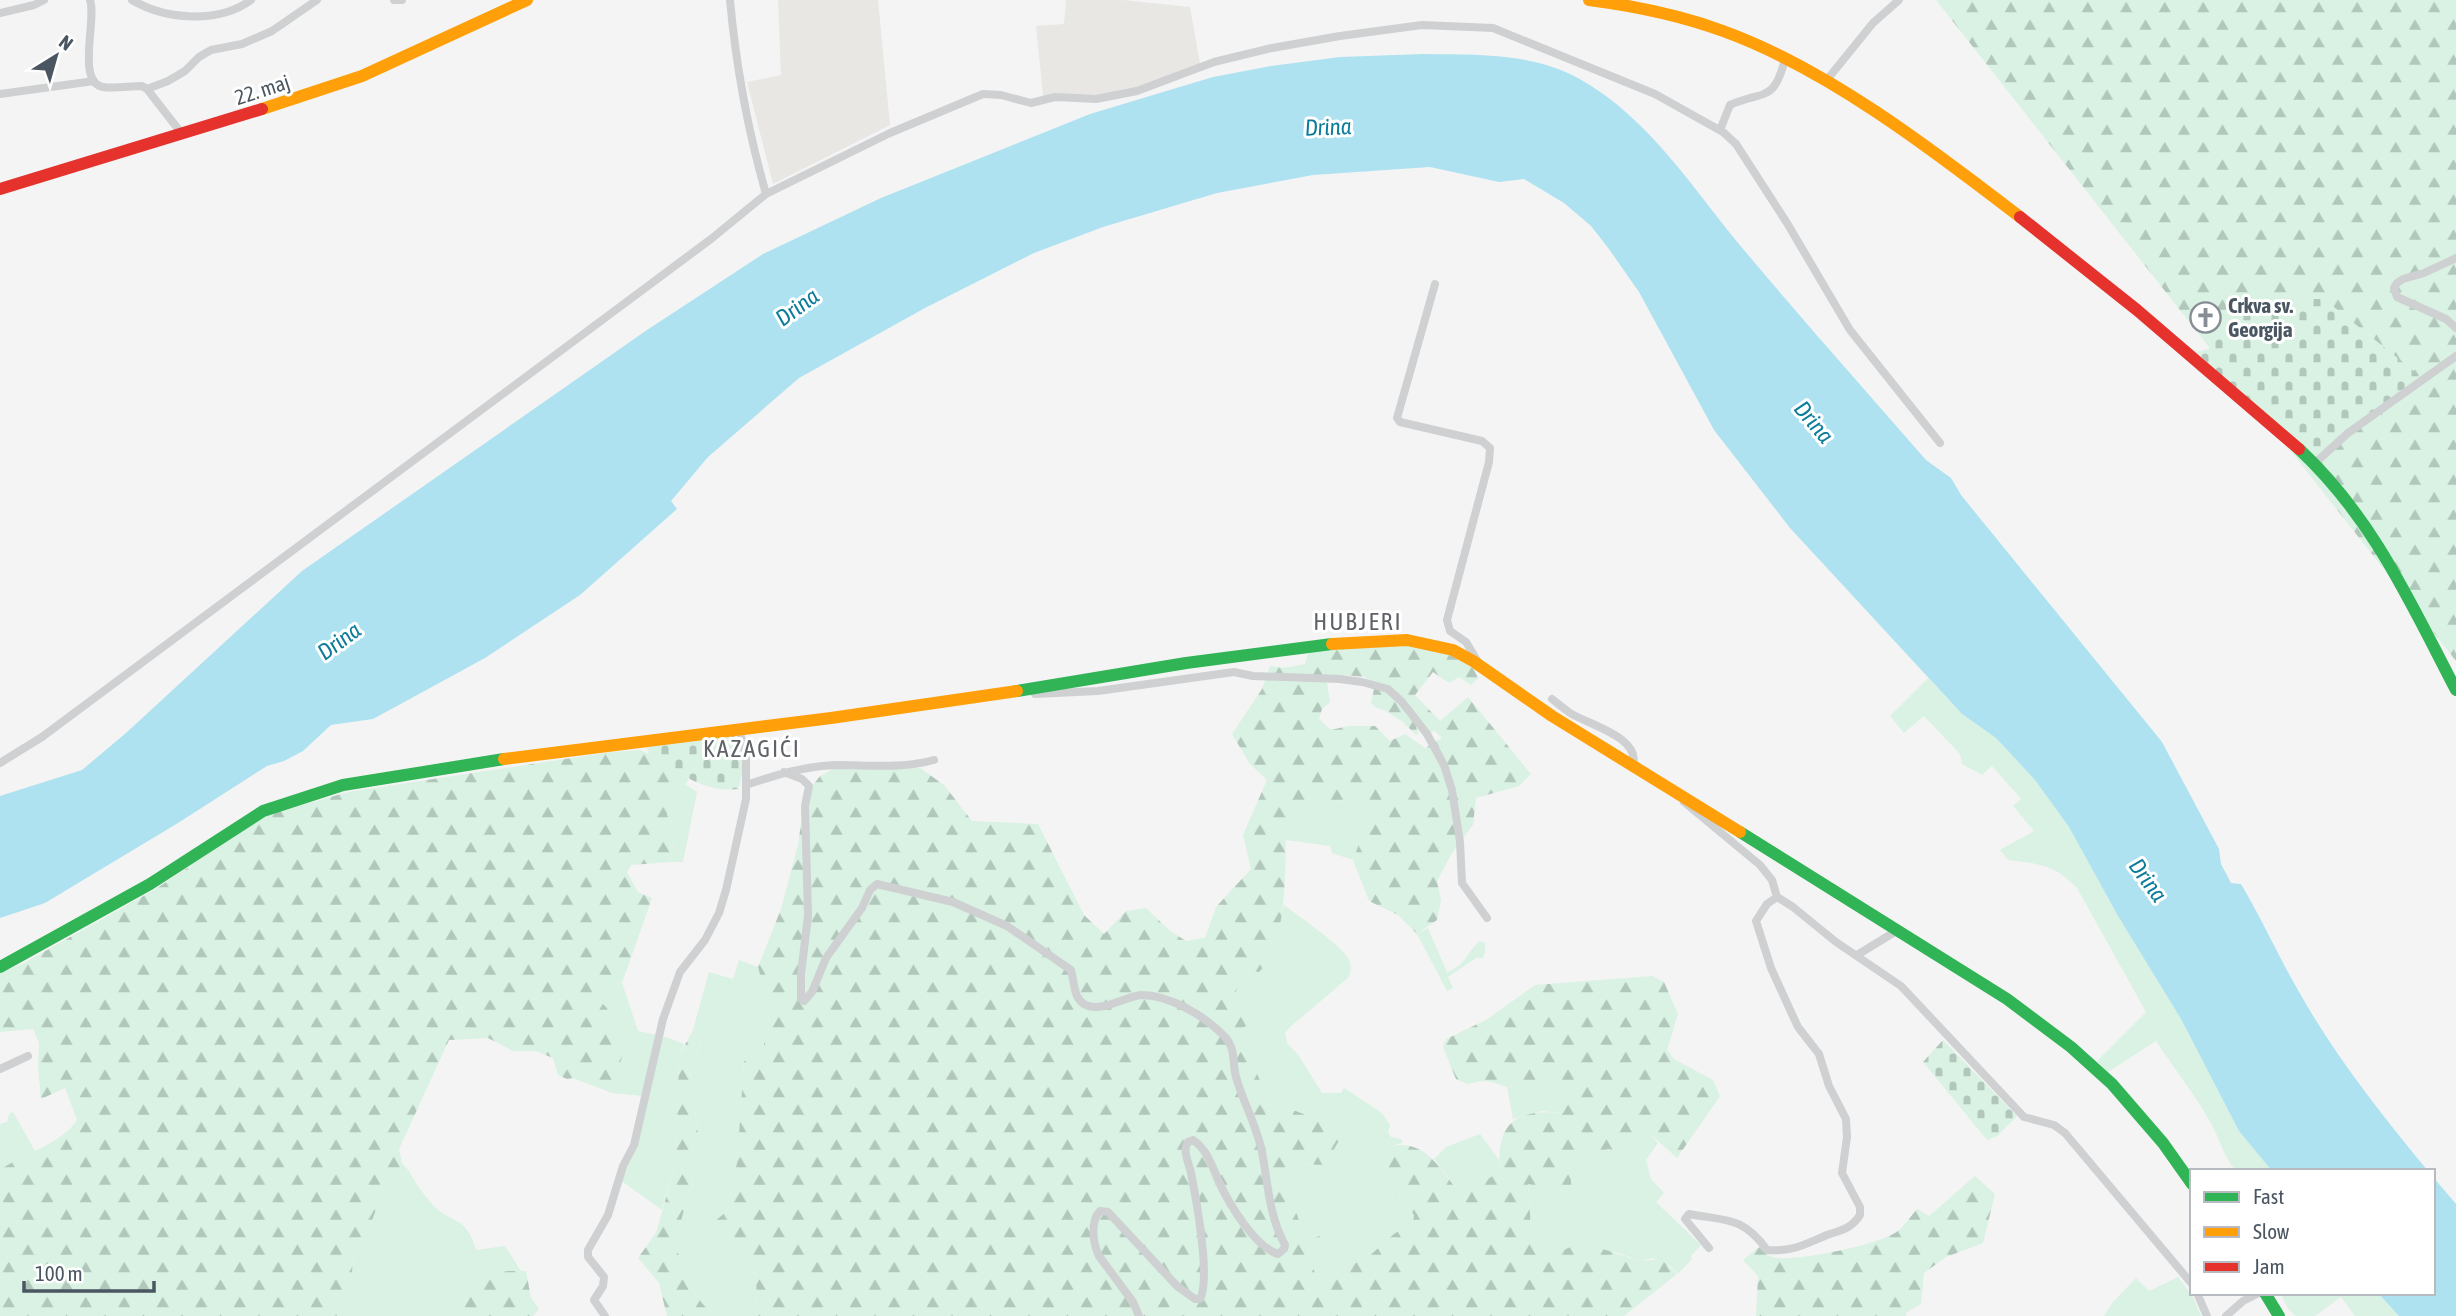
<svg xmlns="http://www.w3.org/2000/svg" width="2456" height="1316" font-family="'Asap Condensed',sans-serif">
<defs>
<pattern id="forest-firs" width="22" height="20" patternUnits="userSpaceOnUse" patternTransform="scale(1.75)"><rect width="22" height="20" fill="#d9f2e3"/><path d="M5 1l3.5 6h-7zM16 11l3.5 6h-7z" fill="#b2c7bb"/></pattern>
<pattern id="cemetery-stones" width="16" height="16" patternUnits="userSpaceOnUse" patternTransform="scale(1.75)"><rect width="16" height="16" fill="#d9f2e3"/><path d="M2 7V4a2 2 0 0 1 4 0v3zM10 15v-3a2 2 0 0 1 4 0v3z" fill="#b2c7bb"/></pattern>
</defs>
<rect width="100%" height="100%" fill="#f4f4f4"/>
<path fill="#e8e7e3" d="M778,0H878L890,125L773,184L747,82L781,75Z
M1066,0H1123L1190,7L1200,64L1142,87L1102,95L1043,96L1036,26L1064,24Z"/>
<path fill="#d9f2e3" d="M1928,678L1962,714L1996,738L2035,780L2069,827L2118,916L2181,1019L2239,1131L2272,1171H2236C2224,1157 2220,1140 2211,1123C2195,1095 2174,1068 2156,1041L2108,1072L2097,1061L2146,1012L2077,888C2054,864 2039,864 2008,860L2000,850L2034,831L2013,806L2021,799L1992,766L1982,775L1962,764L1960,754L1924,716L1904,733L1890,716Z
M685,784L697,792L683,862H670L675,831L667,815L668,809Z
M1347,800L1371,811L1353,860L1332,853L1330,846L1286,840V823L1316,806Z
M1284,905C1298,916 1343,946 1349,960C1352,966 1351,972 1349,977L1290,1027L1285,1033L1287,1043L1299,1056L1322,1093H1341L1344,1088L1382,1113L1390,1125L1388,1132L1391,1137L1401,1139L1403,1143L1389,1146L1377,1171L1414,1215L1413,1223L1395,1234L1367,1258L1325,1276L1315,1273L1310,1264L1320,1236L1306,1240L1281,1170L1294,1164L1325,1165L1296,1111L1282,1109L1267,1096L1237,1030L1254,1020L1253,1016L1233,1002L1243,970L1250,971L1272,953Z
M1428,928L1447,972C1467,965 1465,953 1480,941L1485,943V953L1483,958H1476L1448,977L1453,988L1447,991L1417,934Z
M739,960L758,967L770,1013L764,1034V1058L744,1061L737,1163L726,1212L715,1221L749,1253L756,1276L757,1316H710V1312L695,1295L690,1269L676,1251V1237L692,1184L698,1136L691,1071L703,1036L693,1030L709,972L733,979Z
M622,983L638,1031L666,1037L684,1044L679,1056L676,1163L662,1210L616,1177L631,1144L643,1096L612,1093L626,1042L612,1024L607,1008L593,994L592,988Z
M1532,1082H1568L1574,1093L1563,1113L1541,1111L1513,1119L1507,1087Z
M13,1112L35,1151L0,1170V1124L7,1122L9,1114Z
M1649,1133L1658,1143L1646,1160L1651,1179L1664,1193L1656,1202L1701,1245L1691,1256L1692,1259L1678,1274L1670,1266L1653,1258L1640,1261L1616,1252L1547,1258L1532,1246L1528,1183L1571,1192L1569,1158L1609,1149L1624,1154L1638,1136Z
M1480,1134L1499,1160L1500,1171L1470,1191H1459L1434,1159L1446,1147Z
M408,1170C415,1181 422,1193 431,1203C450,1225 465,1213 476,1250L505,1246L521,1271H508L469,1287L464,1306L453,1316H338L352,1275L353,1253L371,1223L383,1190L397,1183Z
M2178,1277L2193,1297L2201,1316H2104L2112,1303L2136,1278L2149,1291Z
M2287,1293H2378L2399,1316H2355L2341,1297L2315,1316H2296L2289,1310L2282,1297Z"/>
<path fill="url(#forest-firs)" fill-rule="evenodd" d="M1936,0H2456V661Z
M1404,644L1447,653L1474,669L1478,678L1471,685L1459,677L1449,683L1433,672L1415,695L1440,721L1468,697L1531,774L1519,786L1476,798L1473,825L1452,853L1437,881L1441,901L1437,920L1417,934L1398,915L1369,901L1353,860L1371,811L1346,800L1316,806L1286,823C1285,862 1289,945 1259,972L1243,970L1233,1001L1253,1016L1254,1021L1238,1031L1267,1096L1282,1109L1296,1111L1313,1118L1341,1137L1325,1165L1294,1164L1281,1170L1306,1240L1320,1236L1326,1252L1311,1264L1315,1273L1325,1276L1367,1258L1394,1234L1413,1222L1414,1215L1377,1171L1389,1146C1427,1139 1437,1167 1459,1191H1470L1500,1171C1496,1121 1517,1109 1563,1113L1574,1093L1568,1082H1532L1507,1087L1492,1082L1481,1081L1468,1084L1456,1079L1443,1047L1446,1039L1486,1020L1535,985L1652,976L1664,982L1678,1014L1667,1050L1674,1059L1713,1080L1720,1096L1677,1158L1649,1133L1638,1136L1624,1154L1609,1149L1569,1158L1572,1193L1528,1184L1532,1245L1547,1258L1581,1242L1640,1261L1661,1259L1677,1274L1624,1316H757L756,1276L749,1253L708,1240L715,1221L726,1212L737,1163L744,1061L764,1058V1034L770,1013L758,967L781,909L798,845L802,816L813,785L820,776L837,767L890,765L920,768L944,785L972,821L1038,824L1084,915L1104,934L1126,911L1146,908L1169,930L1186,941L1205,938L1216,907L1251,869L1243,835L1267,780L1250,764L1232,734L1262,689L1270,666L1284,668L1305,664L1308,653L1325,649ZM1345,675L1366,677L1367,687L1374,689L1371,703L1375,707L1386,711L1403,722L1416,735L1418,734L1416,727L1423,726L1431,733L1434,730L1442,738L1425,748L1405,734L1390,741L1375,726H1348L1331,730L1319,719L1322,709L1330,702L1326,676Z
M640,750L649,754L689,779L668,809L667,815L675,831L670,862L631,865L627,872L638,892L652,898L622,983L592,988L593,994L607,1008L612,1024L626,1042L612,1093L573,1078L567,1079L558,1075L553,1058L536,1051H513L488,1038L449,1040L399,1149L402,1163L408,1170L397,1183L383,1191L371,1223L353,1253L352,1275L338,1316H0V1170C24,1153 60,1145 77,1120L65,1088L41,1099L38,1068L39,1043L33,1029L0,1032V973L22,964L154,890L267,815L348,792L611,752Z
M693,1030L703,1035L691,1071L698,1136L692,1184L676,1237V1251L690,1269L695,1295L710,1312V1316H667L659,1283L638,1258L656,1233L676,1163L679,1056Z
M1975,1176L1995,1194L1983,1243L1946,1257L1924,1273L1921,1304L1907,1312L1906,1316H1756L1758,1276L1743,1260L1759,1247C1764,1252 1769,1257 1777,1258C1802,1260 1873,1246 1895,1233C1903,1228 1911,1216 1917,1209L1929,1216Z
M508,1271H526L531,1298L539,1309L533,1316H453L464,1306L469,1287L481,1275Z"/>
<path fill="url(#cemetery-stones)" d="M2252,299H2324L2425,380L2314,460L2196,352L2209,349Z
M726,736H734L739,740L743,771L738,789C703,793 678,772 649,754L646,745Z
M1943,1040L2017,1116L1997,1136L1987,1140L1923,1062Z"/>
<path fill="#aee2f0" d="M1423,54C1475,55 1530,52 1578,78C1653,120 1695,193 1749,256C1807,325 1867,392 1926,460L1951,478L1961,495L2162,742L2219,849L2221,864L2231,883L2241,884C2263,921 2280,960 2302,997C2337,1059 2383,1116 2428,1171H2272L2239,1131L2181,1019L2118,916L2069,827L2035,780L1996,738L1962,714L1790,528L1714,430L1639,292L1609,249L1591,226L1564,203L1524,179L1499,182L1430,167L1313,175L1217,193L1103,227L1034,253L925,308L799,378L708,457L671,501L677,509L580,595L485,658L373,719L331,725L303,751L284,761L267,766L178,823L45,903L0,918V796L82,770L126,733L302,571L647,330L763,254L881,198L1090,114L1213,77L1271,66L1340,57Z
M2433,1177L2456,1204V1316H2399L2378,1293H2433Z"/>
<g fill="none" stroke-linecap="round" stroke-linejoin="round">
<path stroke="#ced0d2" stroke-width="8" d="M90,0C97,20 76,82 103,87C115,89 130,86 142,86L147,89L182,134
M132,0C166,20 218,24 251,0
M394,0H402
M730,0C736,66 748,131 766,194
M0,13L34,5L44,0
M1826,81L1873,23L1899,0
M147,89L168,81L185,71L199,57L211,50L242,44L272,31L317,0
M0,94L94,81
M1720,130L1730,105C1764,90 1774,103 1785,59
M2456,258L2424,273L2403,279L2397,283L2394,288L2397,297L2446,319L2456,328
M1435,284L1397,418L1400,422L1482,441L1490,448L1489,462L1447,620L1450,631L1466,642L1478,662
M2314,464L2348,433L2456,356
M1035,694L1098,691L1234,672L1253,676L1340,679L1362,682L1388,689L1402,702L1427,734L1444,765L1452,790L1460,842L1462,883L1487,918
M1552,699C1557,703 1563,708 1570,713C1587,724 1644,738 1632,767
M0,763L42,737L711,239L766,194L890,133L983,94L1001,95L1031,103L1055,97L1096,99L1137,91L1214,62L1272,48L1340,36L1422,25L1493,28L1655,94L1723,132L1736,144L1787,223L1850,330L1940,443
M784,772L802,779L809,786L805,806L808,916L801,974V999L804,1001L812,992L826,958L862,908L870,890L877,884L953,902L1007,926L1071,970C1073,977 1074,989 1077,996C1090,1021 1124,996 1141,995C1170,995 1205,1016 1225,1037C1236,1049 1232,1062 1236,1077C1243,1102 1257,1126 1262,1152C1268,1184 1269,1216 1285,1245L1284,1249L1278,1254C1255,1247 1229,1204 1219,1182C1213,1168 1207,1149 1193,1140L1188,1142C1182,1151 1189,1163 1191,1173C1196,1198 1211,1278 1200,1299H1195L1177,1286L1108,1212L1100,1211C1090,1221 1093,1244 1099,1256L1133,1302L1139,1316
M746,785C776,775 804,766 836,765C870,765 901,769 934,760
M1684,802L1760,865L1772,880L1777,897L1793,907L1836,942L1901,986L2024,1117L2054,1125L2065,1133L2192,1284
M1857,955L1898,930
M0,1069L28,1056
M1709,1248L1685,1219L1689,1214C1726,1221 1743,1216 1767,1250C1793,1252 1803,1245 1827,1235C1841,1230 1851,1229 1860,1215V1207L1842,1173L1847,1137L1846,1119L1829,1086L1819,1054L1798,1027L1791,1012L1771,968L1756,921L1767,904L1777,897
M2197,1293L2207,1316
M605,1316L594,1300L603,1286L604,1277L588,1257V1250L608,1215L623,1166L634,1145L663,1019L680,972L705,940L719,913L726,890L746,799V755L739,729
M2226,1316L2243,1301L2259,1293"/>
<path stroke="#30b455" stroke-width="12" d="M2299,449C2373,518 2410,602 2456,690
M1017,691L1186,663L1332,644
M1740,832L2007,999L2071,1047L2112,1084L2163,1143L2192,1184
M0,967L150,884L263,811L343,785L504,759
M2265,1293L2279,1316"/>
<path stroke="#ff9f0a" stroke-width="12" d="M1589,0C1635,6 1680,15 1723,31C1826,68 1933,150 2020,217
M262,109L362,76L527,0
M1332,644L1407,640L1453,650L1473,661L1552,716L1740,832
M504,759L831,718L1017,691"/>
<path stroke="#e5322d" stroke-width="12" d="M0,189L262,109
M2020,217L2137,310L2299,449"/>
</g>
<defs>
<symbol id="church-ring" viewBox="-11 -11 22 22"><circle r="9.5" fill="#fff" stroke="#868d94" stroke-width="1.5"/><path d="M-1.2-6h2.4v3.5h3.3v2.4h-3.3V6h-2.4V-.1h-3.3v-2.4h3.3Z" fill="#868d94"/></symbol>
</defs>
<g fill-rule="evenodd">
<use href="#church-ring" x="2188" y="300" width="35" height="35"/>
</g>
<g text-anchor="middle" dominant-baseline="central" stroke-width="6" stroke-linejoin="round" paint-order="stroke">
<g font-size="21" fill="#4a5661" stroke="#fff">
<text transform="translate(262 89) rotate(-18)">22. maj</text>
</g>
<g font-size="21" font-weight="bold" fill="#4a5661" stroke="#fff" text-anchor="start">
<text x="2228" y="305">Crkva sv.<tspan x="2228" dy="24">Georgija</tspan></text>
</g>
<g font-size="23" font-style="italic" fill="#0c7c9b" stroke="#fff">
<text transform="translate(1328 127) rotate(-2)">Drina</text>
<text transform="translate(797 307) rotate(-36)">Drina</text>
<text transform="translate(1814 422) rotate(50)">Drina</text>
<text transform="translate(339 641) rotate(-36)">Drina</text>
<text transform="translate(2148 880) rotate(54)">Drina</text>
</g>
<g font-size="24" letter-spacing="2" fill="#5f6368" stroke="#fff">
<text x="1358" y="621">HUBJERI</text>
<text x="752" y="748">KAZAGIĆI</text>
</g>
</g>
<rect x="2190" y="1169" width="245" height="126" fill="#ffffff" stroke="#b7bbc0" stroke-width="2"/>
<rect x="2204" y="1192" width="35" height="10" fill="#30b455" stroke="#b7bbc0" stroke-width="2"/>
<text x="2253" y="1204" font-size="21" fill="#4a5661">Fast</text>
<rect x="2204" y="1227" width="35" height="10" fill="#ff9f0a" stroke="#b7bbc0" stroke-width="2"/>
<text x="2253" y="1239" font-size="21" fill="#4a5661">Slow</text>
<rect x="2204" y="1262" width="35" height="10" fill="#e5322d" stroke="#b7bbc0" stroke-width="2"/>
<text x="2253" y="1274" font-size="21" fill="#4a5661">Jam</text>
<g transform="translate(56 56) rotate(37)" stroke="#ffffff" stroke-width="5" paint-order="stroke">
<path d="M0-5L12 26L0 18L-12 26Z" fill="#4a5661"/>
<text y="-10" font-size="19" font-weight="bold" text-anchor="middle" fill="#4a5661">N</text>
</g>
<path d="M24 1281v10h130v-10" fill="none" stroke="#4a5661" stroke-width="3.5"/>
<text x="35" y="1281" font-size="21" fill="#4a5661" stroke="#ffffff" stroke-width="5" paint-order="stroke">100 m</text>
</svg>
